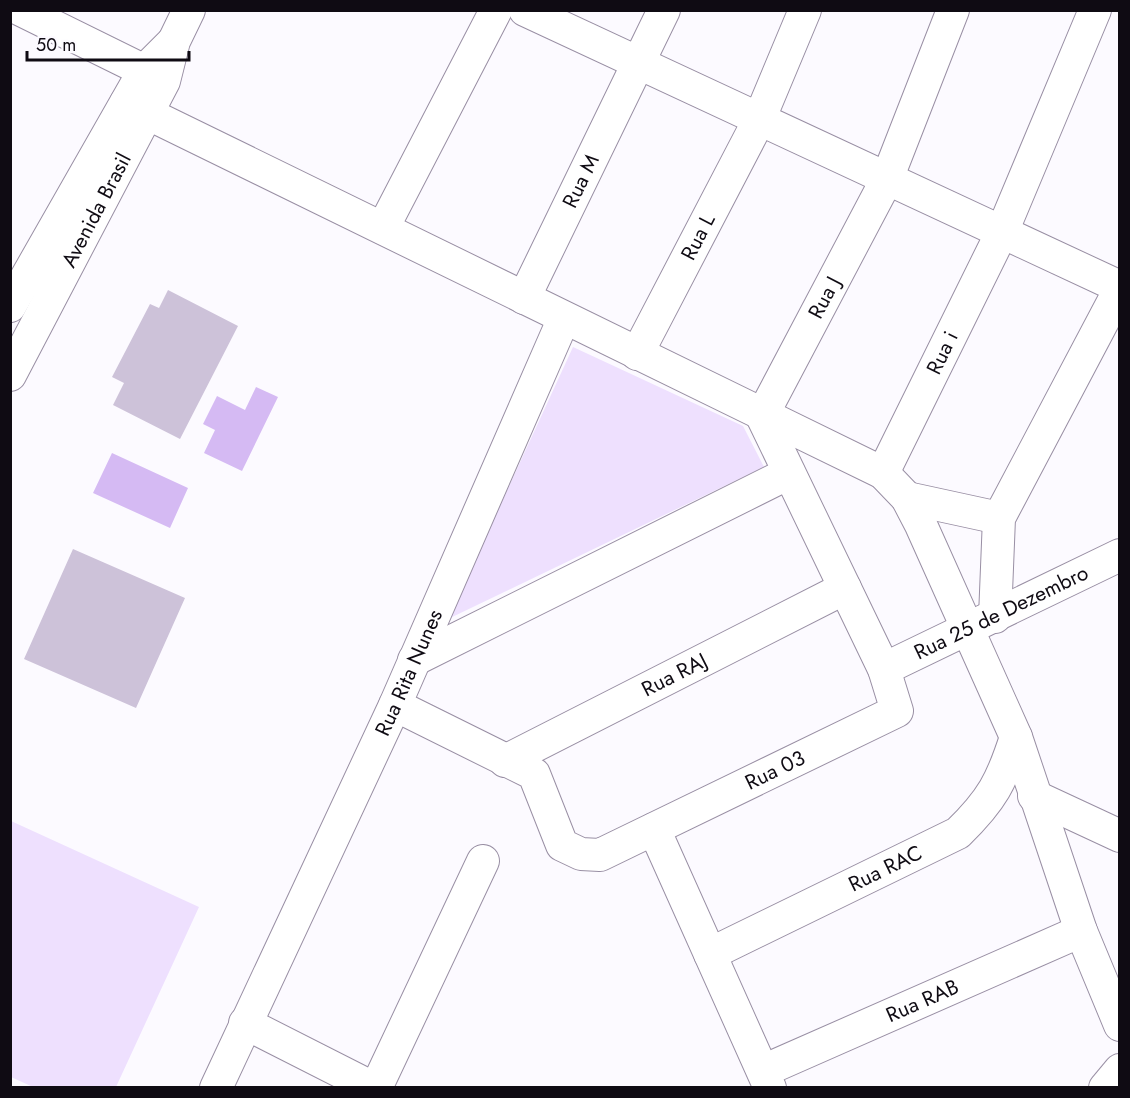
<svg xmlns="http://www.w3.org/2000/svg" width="1130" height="1098" font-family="Jost,sans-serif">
<rect width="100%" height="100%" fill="#fcfaff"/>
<path fill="#eee0fe" d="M573,347L743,426L764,467L448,619Z
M11,821L199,907L116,1087H33L11,1077Z"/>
<path fill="#d5baf3" d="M256,387L278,397L242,471L204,453L215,430L203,424L217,396L245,410Z
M112,453L188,488L170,528L93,493Z"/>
<path fill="#cdc2d9" d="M168,290L238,326L180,439L113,405L124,383L112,377L150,304L159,308Z
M73,549L185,598L136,708L24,659Z"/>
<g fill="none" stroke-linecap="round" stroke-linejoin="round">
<defs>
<g id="minor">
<path d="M21,10L163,80"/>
<path d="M525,10L1120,287"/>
<path d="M126,103L883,473L907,498L921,525L1016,737L1081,931L1120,1025"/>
<path d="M383,228L496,10"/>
<path id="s1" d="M524,298L664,10"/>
<path d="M10,306L144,71L173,42"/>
<path id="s2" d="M637,354L759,120L805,10"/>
<path id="s3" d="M10,375L164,81L174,41L189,10"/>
<path id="s4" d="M762,416L887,179L953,10"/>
<path id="s5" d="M883,473L1002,232L1095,10"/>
<path d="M907,498L999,518"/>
<path d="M995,617L999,518L1120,289"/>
<path d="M414,660L789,473"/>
<path id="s6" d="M884,669L1120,555"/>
<path id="s7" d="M395,705L534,774L562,845L581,854L600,855L897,711L884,669L762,416"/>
<path id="s8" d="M505,761L845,588"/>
<path d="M1034,796L1120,836"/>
<path d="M654,829L770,1088"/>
<path id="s9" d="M710,954L958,833C992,800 1002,781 1016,737"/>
<path d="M245,1023L373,1088"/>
<path id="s10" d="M763,1071L1081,931"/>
<path id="s11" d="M216,1088L395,705L564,318"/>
<path d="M376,1088L483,861"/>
<path d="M1105,1088L1120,1070"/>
</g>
</defs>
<use href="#minor" stroke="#998fa4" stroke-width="34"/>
<use href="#minor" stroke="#fff" stroke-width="32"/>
</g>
<g text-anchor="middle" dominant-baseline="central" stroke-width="5" stroke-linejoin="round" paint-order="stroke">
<g font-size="21" fill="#0f0b13" stroke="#fcfaff">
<text stroke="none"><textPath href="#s1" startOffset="130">Rua M</textPath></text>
<text stroke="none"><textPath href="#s3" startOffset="186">Avenida Brasil</textPath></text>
<text stroke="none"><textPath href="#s2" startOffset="132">Rua L</textPath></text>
<text stroke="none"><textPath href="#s4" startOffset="134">Rua J</textPath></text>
<text stroke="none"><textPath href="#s5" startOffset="134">Rua i</textPath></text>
<text stroke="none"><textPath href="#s6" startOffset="130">Rua 25 de Dezembro</textPath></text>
<text stroke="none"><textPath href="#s11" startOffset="458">Rua Rita Nunes</textPath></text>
<text stroke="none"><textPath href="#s8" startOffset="190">Rua RAJ</textPath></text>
<text stroke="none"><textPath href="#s7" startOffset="466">Rua 03</textPath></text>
<text stroke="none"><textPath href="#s9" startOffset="195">Rua RAC</textPath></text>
<text stroke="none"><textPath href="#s10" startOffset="174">Rua RAB</textPath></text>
</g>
</g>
<rect width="1130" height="1098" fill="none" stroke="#0f0b13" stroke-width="24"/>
<path d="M27 51v9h162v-9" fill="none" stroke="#0f0b13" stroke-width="3"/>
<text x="36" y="51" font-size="18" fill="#0f0b13" stroke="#fcfaff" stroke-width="4.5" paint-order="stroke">50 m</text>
</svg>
